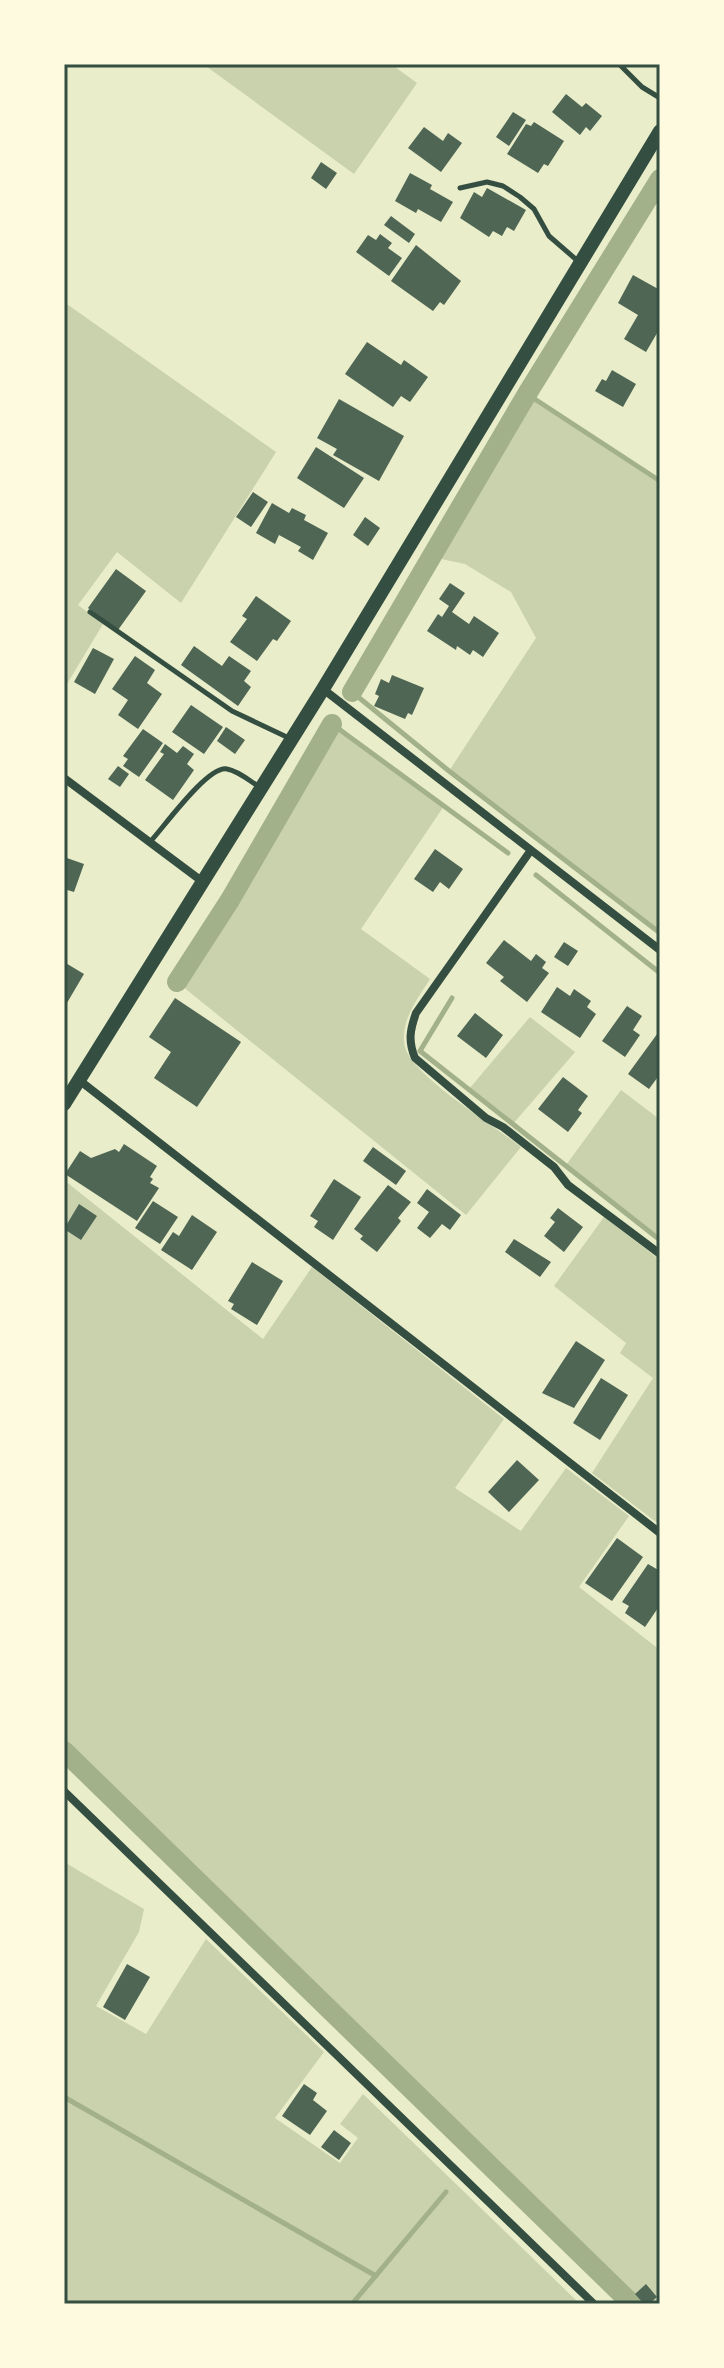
<svg xmlns="http://www.w3.org/2000/svg" width="724" height="2368" font-family="Figtree,sans-serif">
<rect width="100%" height="100%" fill="#e9edc9"/>
<path fill="#cad2ad" d="M203,64H391L417,83L354,174Z
M64,302L276,452L181,603L117,552L78,605L103,624L64,689Z
M527,394L660,481V933L449,771L536,638L511,592L465,564L432,557Z
M332,724L444,806L361,929L430,979C418,998 399,1022 405,1047C412,1076 495,1126 521,1147L466,1215L177,982L230,900Z
M530,1017L575,1052L513,1124L469,1089Z
M621,1090L658,1118L660,1117V1240L566,1165Z
M64,1180L263,1339L312,1267L504,1419L455,1488L521,1531L566,1468L629,1516L579,1587L660,1650V2304H632L64,1751V1523L67,1519L64,1516Z
M604,1217L660,1260V1525L592,1473L653,1378L620,1353L626,1343L554,1286Z
M64,1862L144,1909L139,1932L96,2006L146,2034L206,1939L324,2052L275,2118L340,2163L358,2138L340,2124L363,2094L580,2304H64Z"/>
<g fill="none" stroke-linecap="round" stroke-linejoin="round">
<path stroke="#a3b18a" stroke-width="5" d="M527,394L660,481
M352,692L449,771L660,933
M332,724L508,853
M536,875L660,973
M452,998L420,1051L660,1240
M64,2097L376,2276
M352,2304L446,2192"/>
<path stroke="#a3b18a" stroke-width="20" d="M352,692L527,394L660,179
M177,982L230,900L332,724
M64,1751L632,2304"/>
</g>
<path fill="#4f6655" d="M566,94L582,107L586,103L602,116L590,131L586,127L580,135L552,112Z
M513,112L526,120L509,146L496,137Z
M534,122L564,141L548,166L544,164L538,173L507,154L526,124L531,126Z
M424,127L443,141L448,133L462,143L441,172L408,148Z
M321,162L337,173L326,189L311,178Z
M410,173L432,185L430,189L453,202L441,222L418,209L416,213L395,201Z
M487,188L526,210L514,231L507,227L502,236L493,231L489,237L460,218L474,192L482,197Z
M391,216L415,234L409,243L384,225Z
M380,234L392,243L388,248L402,258L389,276L356,252L368,235L376,240Z
M416,245L461,281L444,305L440,302L433,311L391,281Z
M633,275L660,290L657,296L660,298V328L646,352L624,339L638,315L618,303Z
M367,342L401,365L404,360L428,377L410,402L401,396L393,407L345,374Z
M612,370L636,384L623,407L595,391L602,379L606,381Z
M339,399L404,436L379,481L333,455L337,449L317,438Z
M316,447L364,478L344,508L297,478Z
M253,492L268,502L251,527L236,517Z
M272,503L289,513L292,508L306,515L304,520L328,533L313,560L298,551L301,547L279,535L275,544L256,533Z
M365,517L380,528L368,546L353,535Z
M116,569L146,591L118,630L88,608Z
M450,583L465,593L452,612L469,624L474,616L499,633L483,657L473,650L470,655L457,646L456,650L427,631L438,614L442,617L449,606L439,599Z
M256,596L291,621L277,641L273,639L257,661L230,642L247,619L242,616Z
M194,646L222,666L229,656L251,671L244,681L251,687L238,706L181,665Z
M93,648L114,659L95,694L74,682Z
M135,656L155,670L147,683L162,694L138,729L118,715L128,700L112,689Z
M392,675L424,688L412,715L408,713L405,719L374,706L379,696L375,694L381,679L389,683Z
M191,705L223,727L204,754L172,732Z
M226,727L245,740L235,754L217,741Z
M143,729L163,743L139,777L123,766L128,759L123,756Z
M165,744L177,753L183,746L194,754L187,764L194,770L173,800L145,780L164,754L160,752Z
M118,766L129,774L120,787L108,779Z
M435,849L463,869L449,889L440,882L433,892L414,879Z
M64,857L84,864L74,892L64,889Z
M504,940L531,961L536,954L546,962L542,968L549,973L527,1002L500,981L504,977L486,963Z
M564,942L578,951L568,966L554,957Z
M64,962L84,974L64,1008Z
M557,987L570,996L574,989L591,1001L587,1007L596,1014L580,1038L541,1012Z
M175,998L241,1042L197,1107L154,1078L171,1052L149,1037Z
M627,1006L642,1016L633,1030L640,1035L625,1057L602,1041Z
M475,1013L503,1035L486,1058L457,1036Z
M660,1030V1074L649,1089L628,1074Z
M563,1077L588,1096L578,1110L582,1113L568,1132L538,1109Z
M124,1144L157,1166L150,1177L153,1179L150,1183L159,1188L137,1221L65,1174L80,1151L91,1158L115,1149L119,1152Z
M373,1147L406,1171L396,1185L363,1161Z
M334,1179L361,1197L333,1240L314,1227L318,1221L310,1216Z
M388,1185L411,1202L398,1218L401,1221L377,1252L360,1239L363,1236L354,1229Z
M427,1189L461,1215L450,1230L442,1224L430,1238L417,1228L429,1212L417,1203Z
M153,1201L178,1217L160,1244L135,1228Z
M79,1204L97,1216L81,1240L64,1229Z
M558,1208L583,1227L564,1252L544,1236L555,1222L550,1218Z
M192,1215L217,1232L192,1270L161,1250L173,1232L179,1236Z
M514,1239L551,1262L540,1277L505,1252Z
M252,1262L283,1281L257,1325L231,1309L234,1304L228,1301Z
M576,1341L605,1360L574,1408L542,1393Z
M601,1378L628,1395L600,1440L573,1423Z
M517,1460L539,1480L509,1512L488,1492Z
M617,1538L643,1557L612,1601L585,1583Z
M648,1564L660,1571V1605L645,1627L625,1613L629,1606L622,1602Z
M127,1964L150,1977L125,2020L103,2007Z
M304,2084L317,2093L313,2100L327,2111L310,2135L282,2116Z
M334,2130L351,2143L339,2160L321,2147Z
M646,2284L657,2297L649,2304H644L635,2294Z"/>
<g fill="none" stroke-linecap="round" stroke-linejoin="round">
<path stroke="#344e41" stroke-width="5" d="M619,64L642,87L660,98
M460,188L487,182L503,186L520,197L534,209L549,236L579,262
M90,612L232,711L291,739
M150,842C164,827 208,765 227,769C239,771 251,782 261,788"/>
<path stroke="#344e41" stroke-width="8" d="M323,689L660,950
M64,778L203,882
M531,850L416,1013C410,1030 408,1041 415,1058L486,1118L503,1127L554,1167L568,1185L660,1254
M79,1080L660,1533
M64,1791L594,2304"/>
<path stroke="#344e41" stroke-width="14" d="M64,1104L323,689L660,131"/>
</g>
<rect width="724" height="2368" fill="none" stroke="#fefae0" stroke-width="132"/>
<rect x="66" y="66" width="592" height="2236" fill="none" stroke="#344e41" stroke-width="3"/>
</svg>
